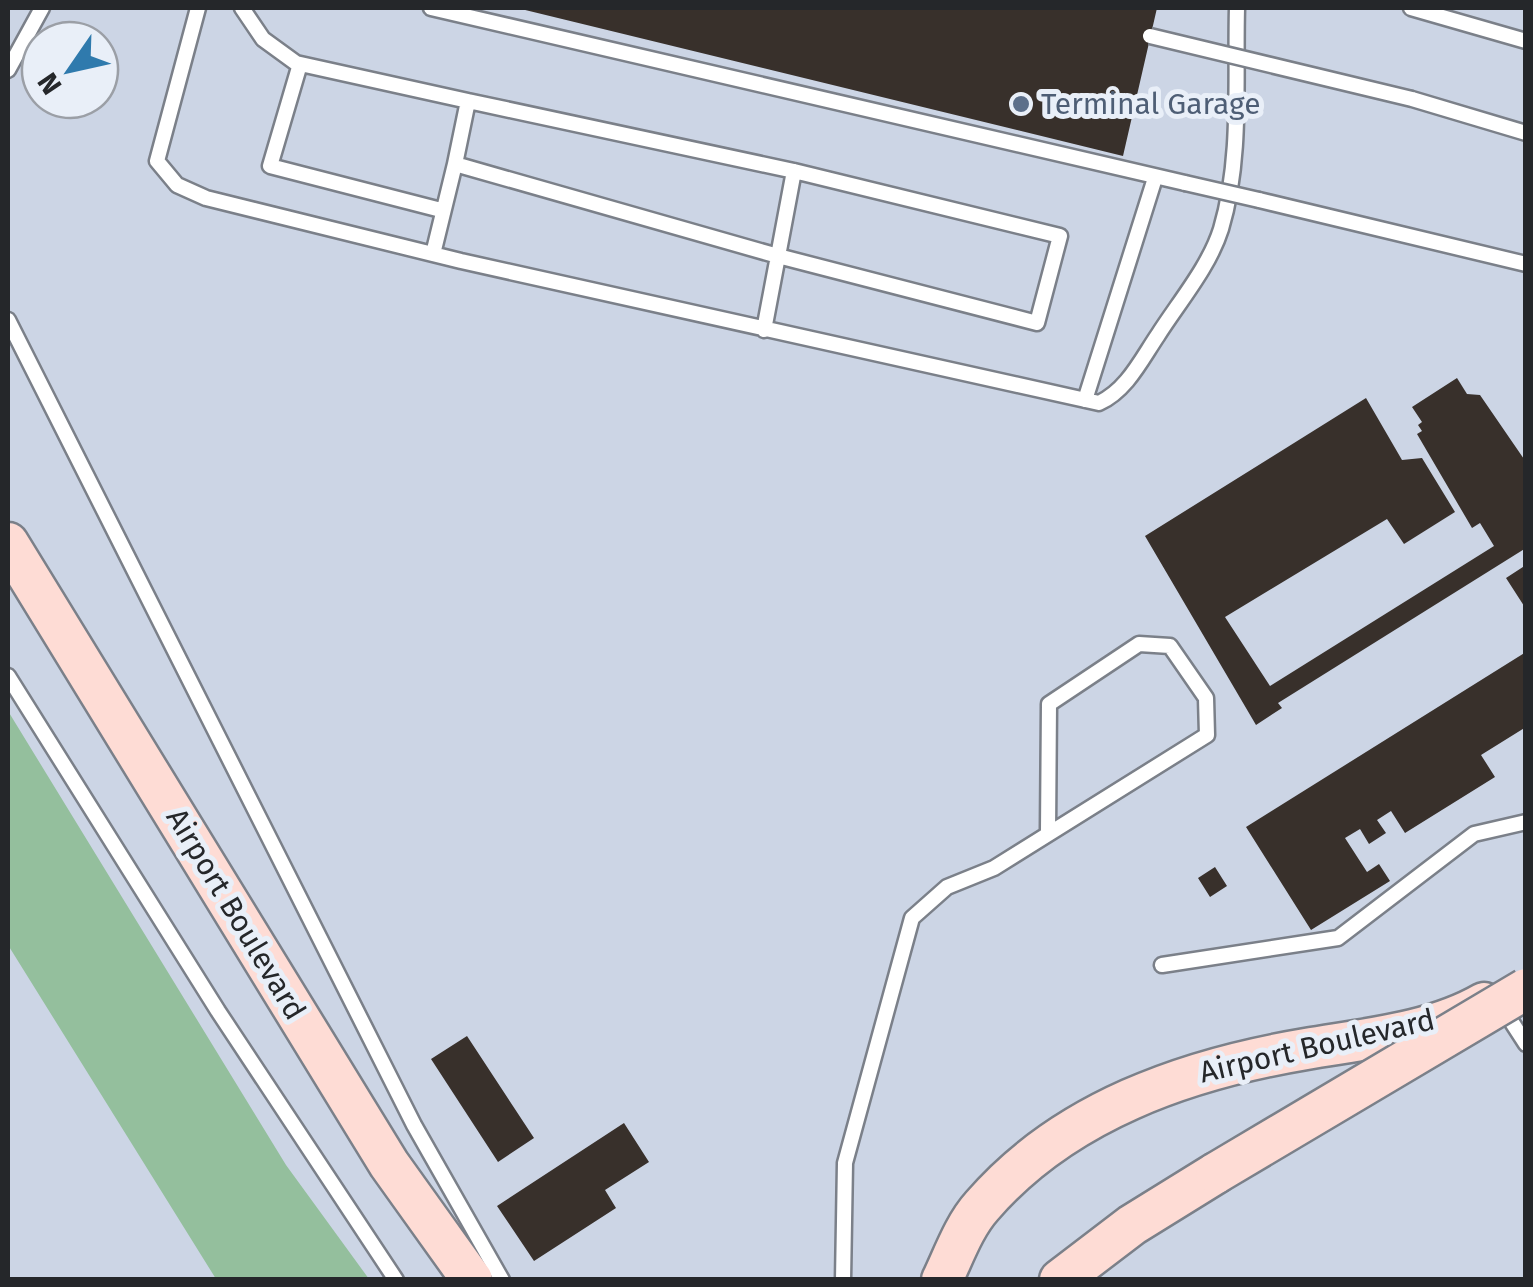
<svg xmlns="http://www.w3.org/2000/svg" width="1533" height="1287" font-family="'Fira Sans',sans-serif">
<rect width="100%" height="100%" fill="#dce1eb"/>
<path fill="#ccd5e5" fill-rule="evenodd" d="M8,8H1525V1279H8ZM40,40H100V100H40Z"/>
<path fill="#94bf9d" d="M8,711L286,1165L369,1279H216L8,945Z"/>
<path fill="#38302b" d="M517,8H1157L1123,156Z
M1457,378L1467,394L1480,395L1526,462V548L1278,703L1282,708L1256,725L1145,536L1366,398L1402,460L1422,458L1455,512L1404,544L1387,519L1225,617L1270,686L1494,546L1480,523L1472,528L1417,434L1422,431L1418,425L1422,422L1412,407Z
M1526,565V609L1506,578Z
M1526,652V727L1481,755L1495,777L1405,833L1391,811L1377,820L1386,833L1369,844L1360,829L1345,838L1367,872L1379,864L1390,881L1311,930L1246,827Z
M1215,867L1227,886L1210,897L1198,878Z
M467,1036L534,1138L498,1162L431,1059Z
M624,1123L649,1162L605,1190L616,1208L534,1261L497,1206Z"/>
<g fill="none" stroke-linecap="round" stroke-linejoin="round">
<defs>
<path id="lane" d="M198,8L157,161L177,185L206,198L461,261L1099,403C1127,390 1141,360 1158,335C1179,302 1209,267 1221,229C1242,159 1235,80 1237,8
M242,8L263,39L296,63L468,101L455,164L778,256L764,330
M431,8L1185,183
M1411,8L1526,41
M300,64L270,166L441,210
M8,70L42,8
M1412,99L1526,133
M468,101L794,171L1060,236L1037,323L778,256L794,171
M1259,200L1526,264
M433,254L455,164
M8,320L414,1125L502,1280
M1085,400L1155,178
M8,676L218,1011L396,1280
M1162,965L1338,938L1474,834L1526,822
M1502,1007L1526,1044
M843,1280L845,1163L912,918L947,887L994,868L1207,735L1206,698L1170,646L1139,644L1049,704L1048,831"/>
<path id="secondary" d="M8,543L389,1164L472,1280
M942,1280C954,1255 964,1226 982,1206C1064,1111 1187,1069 1306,1049C1364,1039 1432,1033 1484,1003
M1060,1280L1132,1225L1216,1173"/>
</defs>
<use href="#lane" stroke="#7b8089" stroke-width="19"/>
<use href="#secondary" stroke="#7b8089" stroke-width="45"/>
<use href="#lane" stroke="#fff" stroke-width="14"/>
<use href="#secondary" stroke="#fedcd5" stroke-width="40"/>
<defs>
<path id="lane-bridge" d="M1150,36L1412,99
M1185,183L1259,200"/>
<path id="secondary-bridge" d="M1216,1173L1526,989"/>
</defs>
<use href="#lane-bridge" stroke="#7b8089" stroke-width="19" stroke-linecap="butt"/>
<use href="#secondary-bridge" stroke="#7b8089" stroke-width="45" stroke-linecap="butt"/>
<use href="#lane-bridge" stroke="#fff" stroke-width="14"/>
<use href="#secondary-bridge" stroke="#fedcd5" stroke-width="40"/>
</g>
<circle fill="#5c6f8a" stroke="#e9eff8" stroke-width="4" cx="1021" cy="104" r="10"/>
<g text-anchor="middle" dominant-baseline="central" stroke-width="10" stroke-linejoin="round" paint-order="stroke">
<g font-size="30" fill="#4e5e75" stroke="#e9eff8" text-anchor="start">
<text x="1041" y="104">Terminal Garage</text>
</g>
<g font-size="30" fill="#25272a" stroke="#e9eff8">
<text transform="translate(236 914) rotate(59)">Airport Boulevard</text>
<text transform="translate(1317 1046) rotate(-13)">Airport Boulevard</text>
</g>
</g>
<rect width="1533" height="1287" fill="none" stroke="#25272a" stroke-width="20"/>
<g transform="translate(70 70) rotate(236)"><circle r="48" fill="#e9eff8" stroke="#9b9fa6" stroke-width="2.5"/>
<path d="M0-8L18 38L0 25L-18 38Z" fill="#2f7aad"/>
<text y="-15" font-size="28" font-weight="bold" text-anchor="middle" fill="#25272a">N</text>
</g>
</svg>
